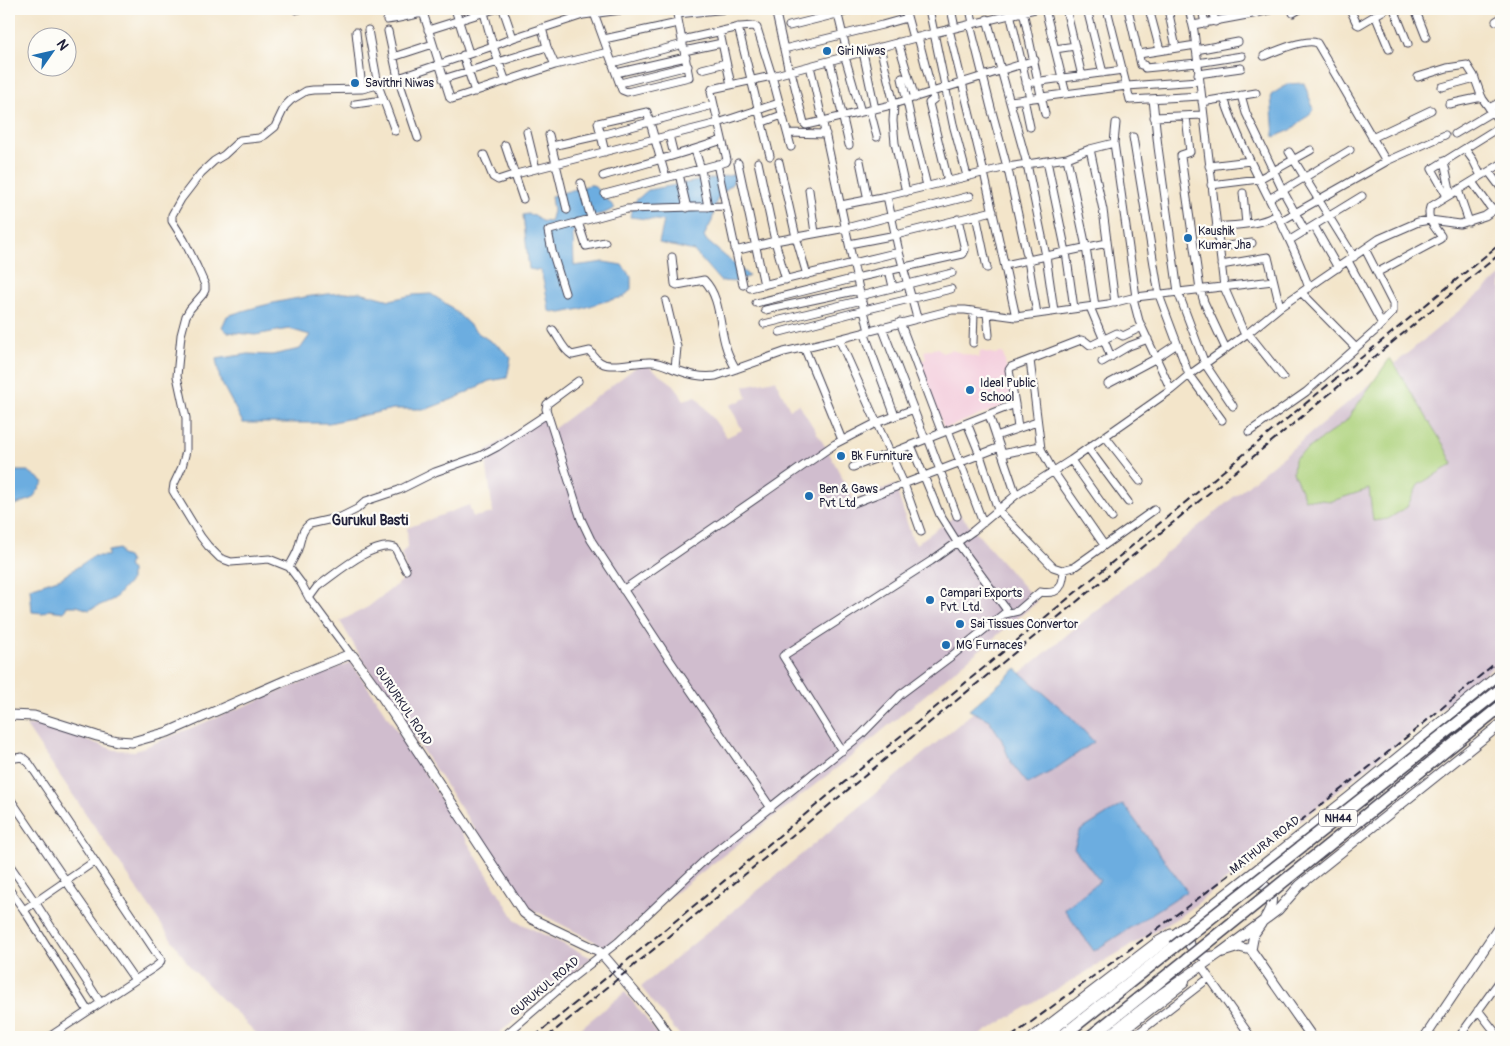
<svg xmlns="http://www.w3.org/2000/svg" width="1510" height="1046" font-family="Pangolin,sans-serif">
<rect width="100%" height="100%" fill="#fdfcf7"/>
<filter id="ink" filterUnits="userSpaceOnUse"><feTurbulence type="fractalNoise" baseFrequency=".02" numOctaves="2"/><feDisplacementMap in="SourceGraphic" scale="10" xChannelSelector="R" yChannelSelector="G"/><feConvolveMatrix kernelMatrix="1 2 1 2 8 2 1 2 1" color-interpolation-filters="sRGB"/></filter>
<filter id="wash" filterUnits="userSpaceOnUse"><feTurbulence type="fractalNoise" baseFrequency=".0096" numOctaves="4" result="noise"/><feDisplacementMap in="SourceGraphic" scale="20" xChannelSelector="R" yChannelSelector="G"/><feGaussianBlur stdDeviation="1.12" result="paint"/><feColorMatrix in="noise" values="0 0 0 0 0 0 0 0 0 0 0 0 0 0 0 0 0 1.4 0 .05"/><feComposite in="paint" operator="in"/></filter>
<g filter="url(#wash)">
<rect width="100%" height="100%" fill="#f3e5ca"/>
<path fill="#f4cfde" d="M938,348L942,353L951,350L979,358L980,351L995,354L1003,353L1013,398L1011,403L944,429L918,361L926,359L924,351Z"/>
<path fill="#d0bdce" d="M1501,276V661L1184,914L976,1037H681L641,987Z
M643,362L674,385L684,400L696,396L727,437L742,430L730,405L747,398L744,386L775,380L790,409L799,404L828,451L854,500L895,485L912,538L916,544L959,513L1037,602L847,760L605,947L526,906L365,664L340,621L368,607L408,576L401,553L408,547L407,528L469,505L473,517L493,513L485,452L543,413L548,433Z
M351,662L418,762L516,921L592,958L494,1037H260L191,968L26,726L42,724L115,750L135,751Z
M625,992L660,1037H570Z"/>
<path fill="#acd17a" stroke="#677a5a" d="M1390,358L1443,444L1453,464L1418,485L1407,507L1388,519L1373,521L1369,489L1332,501L1305,499L1293,472L1294,459L1346,421Z"/>
<path fill="#6cade0" stroke="#47688e" d="M1304,83L1314,110L1291,130L1274,137L1271,95L1288,84Z
M737,174L732,184L717,199L712,221L704,236L707,241L749,276L737,282L720,281L694,251L659,243L664,221L630,217L633,203L648,190Z
M590,185H593L615,208L605,213L577,220L573,235L574,266L604,262L622,265L631,277V289L624,297L602,302L581,309L561,313L549,311C548,298 544,285 541,271L529,269L523,215L527,214L535,215L541,221L550,222L553,211L551,196Z
M360,292L390,300L413,295L431,294L451,307L478,333L501,348L511,358L507,378L489,381L456,398L427,409H393L329,423H243L220,380L216,359L248,354L272,355L300,349L310,335L289,329L255,335L227,332L222,327L227,316C268,302 316,293 360,292Z
M9,471H28L44,482L32,499L9,507Z
M119,549L121,555L127,557L130,562L128,566L131,571V580L114,599L89,610L77,606H67L64,612L49,610L43,613L32,612L30,588L61,578L94,556H108V551Z
M1016,669L1070,716L1094,742L1052,771L1028,784L1011,763L1001,738L989,720L969,710Z
M1123,804L1187,891L1094,951L1064,909L1100,881L1074,848L1080,831Z"/>
</g>
<g filter="url(#ink)">
<g fill="none" stroke-linecap="round" stroke-linejoin="round">
<defs>
<path id="minor" d="M422,9L450,98L452,99L555,65L608,52
M455,9L469,53
M483,9L493,46L506,82
M503,9L513,38
M775,9L789,72
M905,9L913,38
M929,9L953,124L967,176
M951,9L955,28
M970,9L973,23
M1009,9L1030,98
M1045,9L1066,94
M1066,9L1082,76
M1087,9L1103,73
M1107,9L1130,100L1201,96
M1128,9L1141,65H1144L1145,68L1197,63L1242,56
M1149,9L1160,50
M1168,9L1176,48
M1189,9L1194,31L1224,287L1245,335
M1202,9L1205,24
M1212,9L1215,22
M1350,9L1357,24L1359,25L1386,9
M1394,9L1408,44
M1415,9L1426,37
M296,10L300,9
M1023,11L1045,114
M594,13L622,90L627,92L689,77L676,9
M1293,13L1300,9
M677,14L728,9
M776,14L792,9
M838,15L848,56
M1375,15L1389,49
M987,19L1027,164L1046,256L1054,311
M387,20C400,19 411,15 423,13
M1496,21L1501,18
M970,24L991,108L1009,174L1028,260L1037,314
M1193,25L1258,13L1274,9
M789,26L857,9
M738,27L770,156
M542,28L547,47L555,65
M949,29L985,177L1016,317
M368,30L378,85L395,131
M428,30L495,9
M388,31L398,78L418,138
M356,32L362,89
M720,33L731,85
M918,37L934,99L929,103L948,181
M604,39L678,23
M682,40L740,27L754,26L757,28L772,76L791,147
M898,42L915,98
M880,47L894,104L893,121L895,143L906,192
M784,49L882,25L907,18
M1055,49L1075,46
M1196,50L1238,42
M684,51L722,43
M863,52L875,109
M1139,54L1196,45
M463,55L475,92
M1264,56C1276,51 1306,38 1317,43L1386,161
M393,57L433,44
M845,57L861,112
M830,61L849,145
M612,63L683,44
M810,66C831,154 847,243 869,331
M702,69L726,63
M791,71L804,123L806,125L887,106L1035,60
M616,73L686,57
M1198,74L1241,68
M1418,77L1447,68L1467,65L1474,76L1482,98L1501,124
M902,78L914,134L927,186
M443,79L547,47
M620,83L688,66
M1026,83L1123,70
M1442,87L1475,78
M1241,95L1246,113L1283,191L1305,231
M1224,98C1246,164 1286,222 1309,288
M1024,99L1030,127
M1153,99L1158,147L1178,292L1205,364L1233,406
M1010,101L1127,86L1199,81
M1202,102L1256,93
M355,104L383,100
M1449,104L1482,97
M1489,108L1501,102
M870,110L877,137
M1186,116L1190,152L1181,155V157L1200,289L1204,302L1226,349
M1154,117L1203,115
M763,122L782,115
M1116,123L1114,143L1136,297
M527,132L536,169
M788,133L826,134
M1455,134L1492,112
M549,135L567,210
M669,135L674,155
M1133,137L1159,295L1189,375L1222,420
M1372,138L1431,110
M505,145L523,199
M552,146L601,135L713,105
M1090,149L1103,210L1115,303
M1465,149L1473,160L1481,176
M695,150L701,169L708,207
M605,152L598,123L647,112L666,178
M1289,152L1354,257
M484,155L493,177L498,180L516,174L718,123L779,103
M1067,158L1086,247L1095,306
M860,161L868,200
M1047,161L1066,252L1074,308
M1444,161L1451,194
M758,162L775,241L786,280
M779,162L796,237L807,275
M738,163L764,285
M717,164L743,285
M1209,166L1250,161
M1489,172L1501,188
M679,174L687,208
M603,176C642,164 683,154 722,140
M1472,182L1493,211
M581,183L591,218
M1211,185L1259,179L1311,150
M809,190L815,233
M1458,190L1469,222
M1243,193L1246,224
M605,194L726,162L727,160L711,92L712,89L772,76L934,33L1035,9
M887,196L899,252L917,318
M1447,196L1432,169L1501,126
M1269,199L1350,150
M841,205L887,196L1007,167L1067,158L1090,149L1114,143
M976,215L987,268
M1281,221L1389,160L1445,135
M578,222L586,246L605,242
M1314,226L1338,268
M1216,227C1236,225 1259,225 1277,215
M1290,240L1362,196
M849,244L896,235L993,211
M1218,247L1252,243
M735,251L775,241L846,228L970,196
M672,257L675,284L677,285L704,280C721,297 719,326 726,347C728,355 732,362 736,369
M1348,261L1382,324
M1005,265L1107,243
M1221,265L1268,257L1280,307
M889,270L893,287
M1378,272L1440,239L1441,236C1434,226 1426,219 1430,207L1501,164
M750,288L899,252
M565,293L552,251L548,231L550,230L627,209L725,206
M1302,293L1356,348
M860,296L952,273
M1133,298L1139,321L1171,390
M666,301L677,347L675,369
M756,303L856,278L963,254L965,250L958,219
M1090,307L1111,357
M765,310L859,290
M987,313L989,335
M900,322L942,433
M764,324L862,300
M882,327L925,439
M553,330C559,338 563,350 572,355L590,351C594,357 597,361 604,364C615,368 638,361 651,362C659,362 667,366 674,369C688,374 700,378 716,376L784,352L839,339L952,310H965L1016,317L1108,304L1136,297L1273,281
M780,332L864,310L951,289
M864,332L895,416
M1248,333L1283,377
M839,339L904,484L921,532
M973,343L974,312
M804,347L842,440
M1030,360L1041,449L1053,471L1104,545
M1102,362L1129,346L1148,339
M578,381L547,404L546,409L581,519L591,540L669,659L771,808
M1108,384L1153,360L1177,344
M1015,404L1018,428
M967,423L980,455L998,510L1053,567L1062,570L1074,567L1154,510
M948,430L983,523
M1249,432L1306,392L1374,332L1393,312V304L1365,249
M996,436L1037,422
M1105,436L1140,481
M928,438L957,516
M1088,448L1128,502
M1002,454L1040,446
M1071,460L1112,518
M853,467L891,453L1015,404L1009,370L1011,367L1081,340L1085,341L1090,345H1092L1117,333L1123,336L1142,327
M1016,495L1071,460L1171,390L1189,375L1248,333L1280,307L1379,239L1418,222L1430,220L1460,224L1485,216L1501,205
M854,503L1000,447
M289,567C292,561 296,555 298,549C301,540 301,530 310,524L341,517L357,509L366,501L399,490L435,472L480,456L497,447L547,414
M623,590L835,444L876,423L914,409
M309,598L317,587L325,581C340,570 376,540 395,548L406,570
M1005,614L1018,611L1040,592C1059,595 1063,587 1064,570
M351,655L309,598L301,583L289,567L269,559L231,562L220,558L208,546L201,537L173,491L174,484L182,467L186,451V418L177,376L181,335L186,316L190,309L203,294L205,290V285L197,267L184,240L172,221V215L181,199L201,173L214,161L224,155L240,140L259,138L265,135L275,127L285,106L291,100L306,91L313,90L362,89L378,85L493,46L513,38L583,15L629,9
M842,751L783,656L931,561L973,531L1016,495L989,415
M9,759L22,757L29,763L161,960L160,963L155,967L49,1037
M9,797L66,881L135,980
M9,864L35,902L100,1002
M9,889L24,910L88,1011
M24,910L95,861
M1201,966L1251,1037
M1478,1010L1499,1037
M503,1037L572,978L618,942L707,858L861,735L901,694L949,658L1006,612V609L957,542L940,515L911,445
M1133,1037L1209,978
M1459,1037L1501,979"/>
<path id="tertiary" d="M9,715L34,716L97,736L117,741L132,742L168,732L291,678L348,655L353,656L377,689L524,913L532,919L597,950L602,954L655,1016L670,1037
M1261,924L1254,934L1251,950L1312,1037
M1223,952L1239,947L1251,950
M1033,1037L1157,942L1171,934
M1115,1037L1184,983L1185,978
M1425,1037L1501,924"/>
<path id="secondary" d="M1253,880C1274,887 1276,901 1265,918
M1185,933C1188,946 1198,960 1213,956
M1044,1037L1349,797L1501,673
M1106,1037L1161,994L1220,953L1278,910L1300,885L1501,724"/>
<path id="trunk" d="M1061,1037L1174,947
M1090,1037L1185,961"/>
</defs>
<use href="#minor" stroke="#413f50" stroke-width="9"/>
<use href="#tertiary" stroke="#413f50" stroke-width="11"/>
<use href="#secondary" stroke="#413f50" stroke-width="11"/>
<use href="#trunk" stroke="#413f50" stroke-width="14"/>
<use href="#minor" stroke="#fff" stroke-width="7"/>
<use href="#tertiary" stroke="#fff" stroke-width="9"/>
<use href="#secondary" stroke="#fff" stroke-width="9"/>
<use href="#trunk" stroke="#fff" stroke-width="11"/>
<path stroke="#22223b" stroke-width="2" stroke-dasharray="8 4" stroke-linecap="butt" d="M534,1037L1501,243
M547,1037L1501,253
M1011,1037C1177,914 1345,793 1501,658"/>
<defs>
<path id="trunk-bridge" d="M1174,947L1501,689
M1185,961L1501,706"/>
</defs>
<use href="#trunk-bridge" stroke="#413f50" stroke-width="14" stroke-linecap="butt"/>
<use href="#trunk-bridge" stroke="#fff" stroke-width="11"/>
</g>
</g>
<g fill="#1f6fb2" stroke="#fdfcf7" stroke-width="2">
<circle cx="827" cy="51" r="5"/>
<circle cx="355" cy="83" r="5"/>
<circle cx="1188" cy="238" r="5"/>
<circle cx="970" cy="390" r="5"/>
<circle cx="841" cy="456" r="5"/>
<circle cx="809" cy="496" r="5"/>
<circle cx="930" cy="600" r="5"/>
<circle cx="960" cy="624" r="5"/>
<circle cx="946" cy="645" r="5"/>
</g>
<g text-anchor="middle" dominant-baseline="central" stroke-width="4.5" stroke-linejoin="round" paint-order="stroke">
<rect fill="#fdfcf7" stroke="#646373" stroke-width="1" x="1319" y="809.5" width="38" height="17" rx="4"/>
<g font-size="11" font-weight="bold" fill="#22223b">
<text x="1338" y="818">NH44</text>
</g>
<g font-size="12" fill="#22223b" stroke="#fdfcf7" text-anchor="start">
<text x="837" y="51">Giri Niwas</text>
<text x="365" y="83">Savithri Niwas</text>
<text x="1198" y="231">Kaushik<tspan x="1198" dy="14">Kumar Jha</tspan></text>
<text x="980" y="383">Ideal Public<tspan x="980" dy="14">School</tspan></text>
<text x="851" y="456">Bk Furniture</text>
<text x="819" y="489">Ben &amp; Gaws<tspan x="819" dy="14">Pvt Ltd</tspan></text>
<text x="940" y="593">Campari Exports<tspan x="940" dy="14">Pvt. Ltd.</tspan></text>
<text x="970" y="624">Sai Tissues Convertor</text>
<text x="956" y="645">MG Furnaces</text>
</g>
<g font-size="12" fill="#22223b" stroke="#fdfcf7">
<text transform="translate(403 706) rotate(56)">GURURKUL ROAD</text>
<text transform="translate(1265 845) rotate(-38)">MATHURA ROAD</text>
<text transform="translate(545 987) rotate(-40)">GURUKUL ROAD</text>
</g>
<g font-size="14" font-weight="bold" fill="#22223b" stroke="#fdfcf7">
<text x="370" y="520">Gurukul Basti</text>
</g>
</g>
<rect width="1510" height="1046" fill="none" stroke="#fdfcf7" stroke-width="30"/>
<g transform="translate(52 52) rotate(56)"><circle r="24" fill="#fdfcf7" stroke="#a5a5ac"/>
<path d="M0-4L9 19L0 12L-9 19Z" fill="#1f6fb2"/>
<text y="-8" font-size="14" font-weight="bold" text-anchor="middle" fill="#22223b">N</text>
</g>
</svg>
